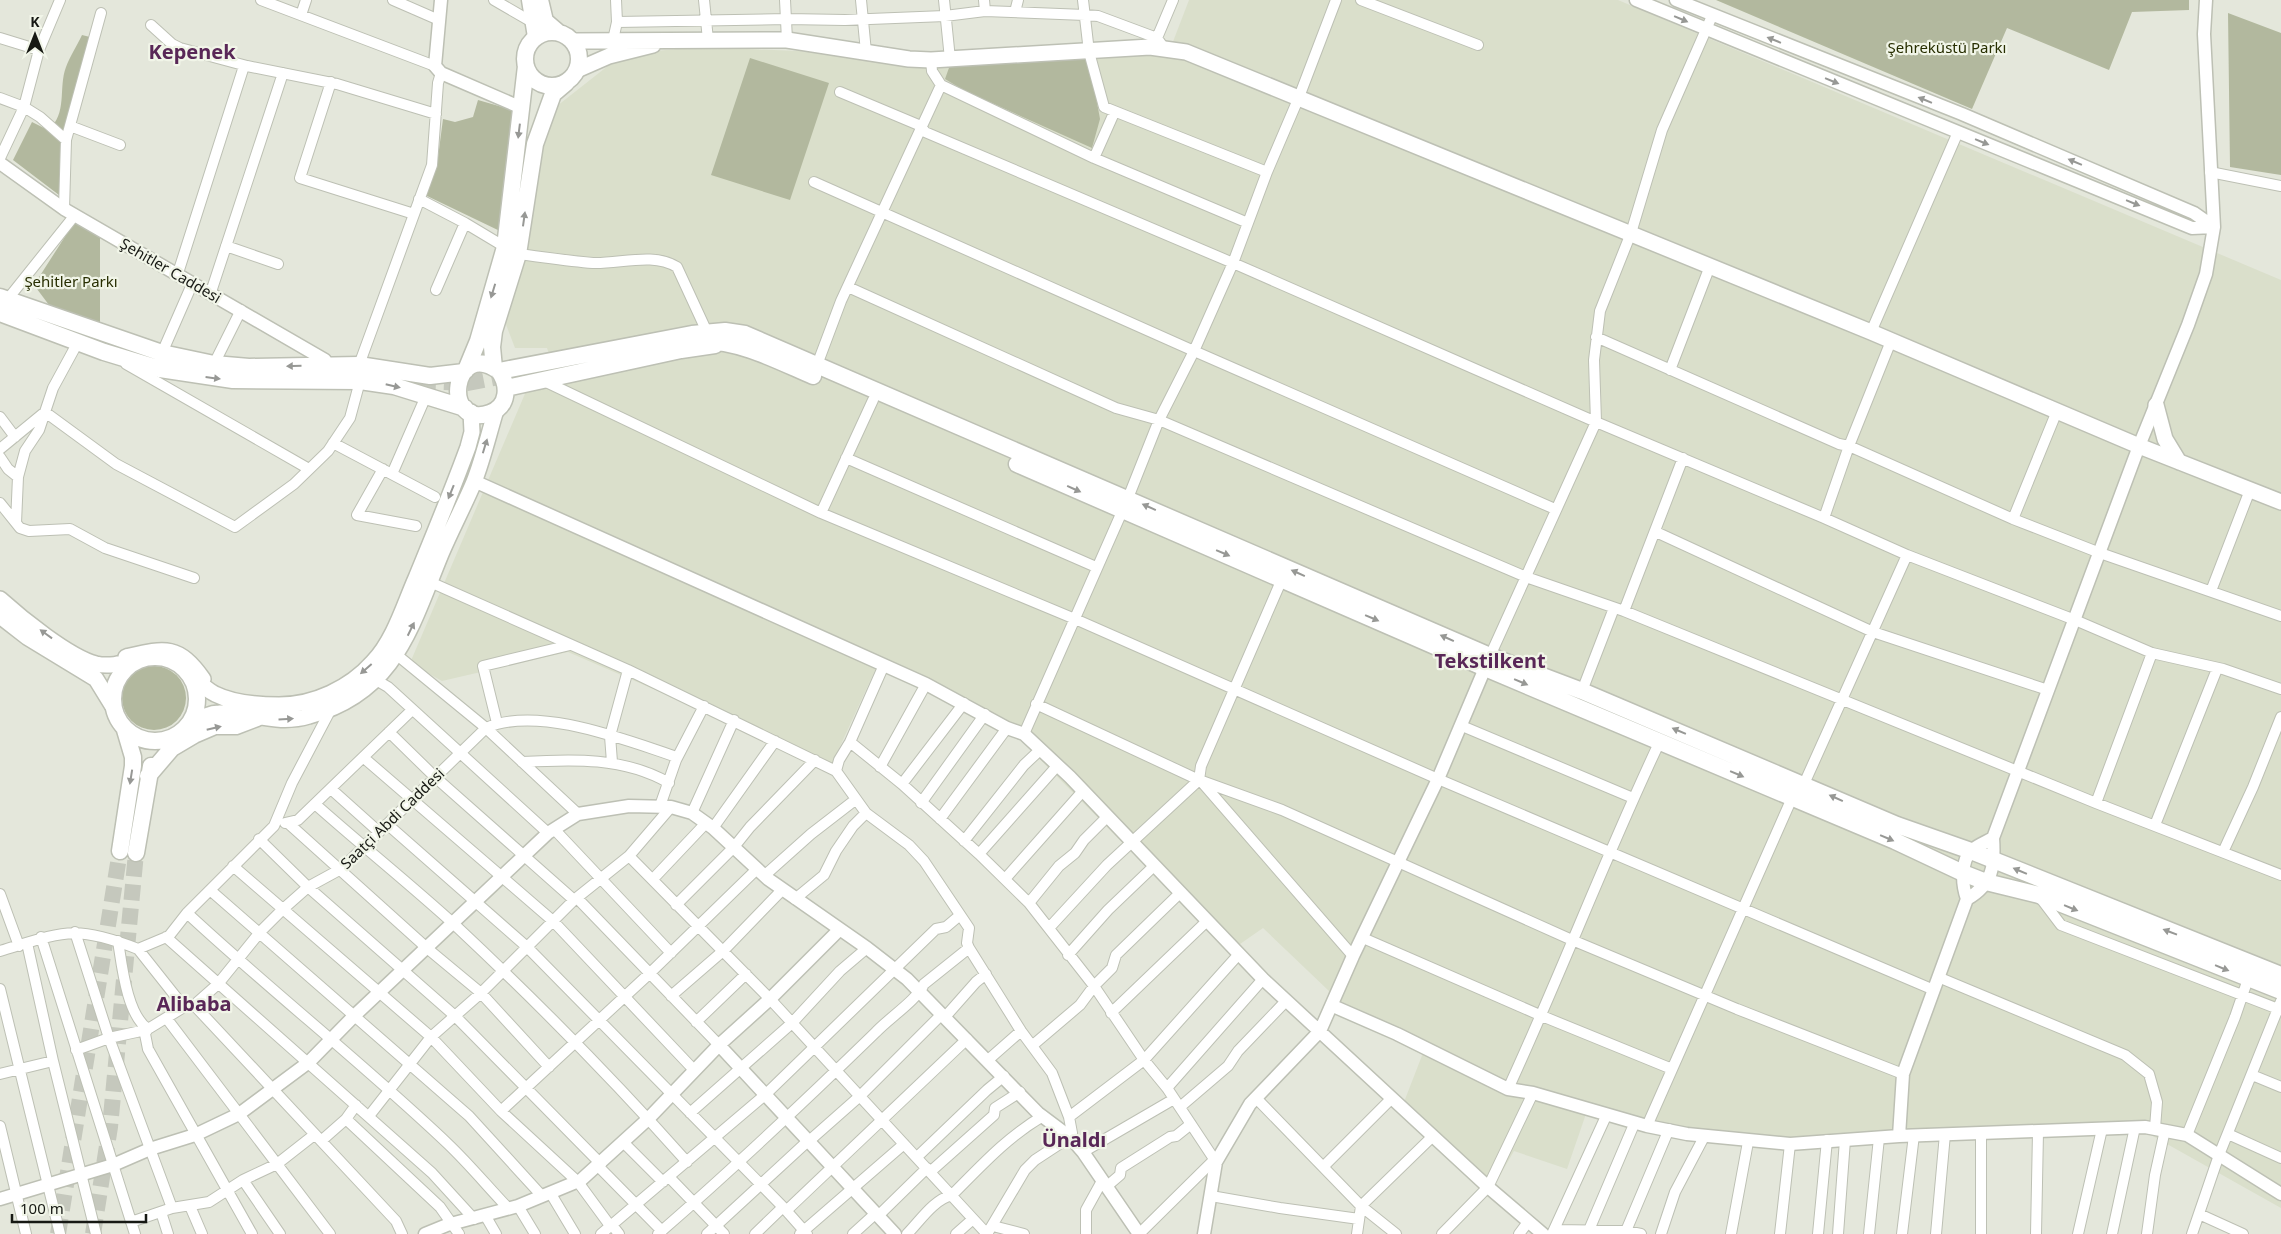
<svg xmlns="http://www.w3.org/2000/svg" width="2281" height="1234" font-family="'Noto Sans',sans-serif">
<rect width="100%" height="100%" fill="#e4e7db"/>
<path fill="#dadfcb" d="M1189,0H1618L2281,280V1208L2142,1130L1838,1146L1676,1132L1587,1111L1567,1169L1514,1151L1495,1184L1404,1102L1423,1053L1325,1007L1329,991L1263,928L1230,951L1006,725L877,666L831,766L568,652L442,681L410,663L530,382L558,380L547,348H515L505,322L543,117L623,54L699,47L940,57L1169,52Z"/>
<path fill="#b2b89e" d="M1716,0H2189V10L2132,12L2109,70L2007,28L1972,109Z
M2228,13L2281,33V175L2230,167Z
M82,35L90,37L61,145L59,195L13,160L32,122L48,130C68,114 58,88 66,67C70,56 77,46 82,35Z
M750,58L829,83L790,200L711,175Z
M1086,59L1092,75L1100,119L1092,148L965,91L945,79L950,65Z
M478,100L516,111L502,232L425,195L437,165L443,119L455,122L473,117Z
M75,221L100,231V326L49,305L34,285Z
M122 698a32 32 0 1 1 64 0a32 32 0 1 1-64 0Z"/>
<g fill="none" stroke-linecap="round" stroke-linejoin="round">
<path stroke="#c5c8bd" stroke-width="16" stroke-dasharray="16 8" stroke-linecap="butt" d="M420,381L468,383L515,374
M58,1234L120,851
M93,1234L110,1127L136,853"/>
<defs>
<path id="minor" d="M261,0L435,66
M393,0L439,20
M494,0L532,22
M704,0L708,40
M785,0L787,40
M861,0L866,52
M944,0L950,59
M984,0L985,11
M1083,0L1089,52L1104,107L1267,172
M1361,0L1478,45
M1015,12L1018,0
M301,15L306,0
M1712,16L1662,130L1631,233L1600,311L1594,360L1596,422L1824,518L1849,446L2013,519L2100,553L2281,616
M617,22L787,19L845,20L945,16L985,11L1085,15L1098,16L1157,38L1164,48
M151,25L172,44L180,48L247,66L337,84L436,114
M0,38L39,50
M1157,38L1173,0
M613,40L617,22L616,0
M931,60L932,71L941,85L1094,158L1248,223
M331,82L300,178L414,214
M840,92L921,126L925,132L1233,263L1596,422L1490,656
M0,98L24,107L40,117L66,140
M70,126L120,145
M0,158L24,107L39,50L60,0
M1094,158L1114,113
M2210,172L2281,186
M814,182L1194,351L1233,263L1267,172L1299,97L1336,0
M419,199L465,223L505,247
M64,209L66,140L101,13
M226,246L278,264
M518,254C543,257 568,261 593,263C620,264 653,252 677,267L707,332
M178,273L244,66
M848,287L1116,408L1159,420L1526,577L1624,611L2096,803L2281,875
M436,290L465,223
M211,292L283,73
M7,300L75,215
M1871,332L1958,132
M1596,337L1839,444L1849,446L1891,341
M78,342L53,388L39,430L25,451L18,477L16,523L20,528L29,531L70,529L105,548L194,578
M162,353L193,282
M126,364L309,469
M214,364L241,310
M359,365L432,165L438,83L441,73
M817,365L841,301L941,85
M1670,370L1710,266
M544,381L821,513L1075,619L1438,779L1934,990
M0,417L15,437
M333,443L435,497
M0,449L45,412L116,464L235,527L294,484L328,451L350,418L360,381
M0,457L8,469L18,477
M846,458L1096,567
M383,469L357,515L416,526
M392,474L426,396
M0,503L16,523
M821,513L873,400
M1824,518L1907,555L2075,620L2152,653L2223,669L2281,689
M2013,519L2057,411
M1656,532L1873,632L2048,690
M430,582L628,670L836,771L866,813L909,845L924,861L969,928L967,943L969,948L1021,1031L1052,1073L1069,1117L1072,1133L1070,1137L1035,1160L1025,1170L987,1234
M2211,591L2250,490
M1624,611L1683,458
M397,655L486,728L578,814
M376,680L388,687L548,833
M1582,691L1614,608
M1036,704L1199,780L1282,810L1572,940L1737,1009L1903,1074
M497,723L483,666L570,645
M1462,726L1633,798
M389,732L435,777L574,900
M1024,734L1128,498L1159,420L1194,351L1555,509
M850,742L902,784L979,854L1029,903L1094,986L1144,1060L1167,1088L1216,1162
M364,758L553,921L694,1070
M522,762C573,759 624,757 669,783
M612,762L610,736L628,670
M880,767L926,684
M836,771L839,760L850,742L884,665
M1200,780L1353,956
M902,784L964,703
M1804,784L1907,555
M331,789L379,832
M921,803L985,714
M2096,803L2152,653
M315,804C361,845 410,884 456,926C536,1001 614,1080 687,1162
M660,806L676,760L704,706
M692,813L734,720
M940,819L1007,728
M285,823L298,820L412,710
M288,823L428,949L481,993L549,1067
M387,824L527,947L783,1207L807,1234
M2155,825L2217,669
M713,828L775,741
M554,829L671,953
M259,839L308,887L455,1016L601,1164
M964,841L1024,765L1040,750
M2223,852L2253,787L2281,717
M979,854L1057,766
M629,856L770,999L987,1234
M233,866L431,1037L501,1111L578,1182L611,1227
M764,876L811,834L855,800
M653,879L706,823
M1005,879C1031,850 1056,821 1082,792
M210,890L469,1116L542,1196
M0,894L19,946
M2039,896L2061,925L2281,1010
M577,898L719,1045
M795,899L824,875L836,851L853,826L866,813
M1029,903L1059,866L1075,853L1084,840L1107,817
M676,905L734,847L750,827L815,760
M187,913C272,992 364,1064 448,1144C469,1164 488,1187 508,1208
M1049,928L1107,865L1199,780L1201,766L1282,579
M75,932L109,1038L172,1208
M41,937L135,1234
M166,937L432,1173L474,1219
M1363,938L1542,1016L1672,1069
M118,941C122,966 127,1015 148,1029L145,1033
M27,943L53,1061L96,1234
M138,949L184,1007
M0,951C63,932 74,924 138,949L169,936L187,913L274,826L292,783L331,709
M1068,955L1108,910L1154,866
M1938,977L2125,1055L2149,1074L2157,1102L2155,1128
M0,989L60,1234
M671,996L723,951L782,890
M194,1005L396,1221L402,1234
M1111,1013L1207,921
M945,1017L976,982L986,974
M167,1019L330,1234
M696,1022L746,974
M148,1029L184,1007H192L218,984L260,932L282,910L308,887L341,869L486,728C538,705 625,740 677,757
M145,1034L148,1049L252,1234
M1033,1045L1080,1005L1094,986L1112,968L1116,955L1180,893
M76,1050L109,1038L141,1031
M988,1060L1021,1031
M0,1074L53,1061
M2252,1075L2281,1087
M1167,1088L1263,979
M1508,1089C1561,974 1606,855 1660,741
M1256,1098L1361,1206L1396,1234
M1180,1107L1228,1066L1238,1051L1286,1001
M501,1111L649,974L757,869
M690,1113L792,1023L840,971L867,948
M369,1116L431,1037L481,993L574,900L629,856L671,807
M1069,1117L1144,1060L1239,954
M346,1119L440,1207L459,1234
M0,1126L26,1234
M1647,1126L1792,798
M1981,1133V1234
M2228,1134L2281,1158
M2187,1135L2235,1017L2248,979
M321,1141L346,1119L356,1105
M809,1141L860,1096L942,1014
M623,1142L663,1182
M1083,1152L1174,1099
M917,1157L987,1090L1004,1076
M598,1166L662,1231
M1323,1167L1392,1098
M930,1172L994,1115L995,1108L1020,1092
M669,1177L724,1234
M243,1180L280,1234
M1106,1187L1120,1175L1121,1168L1170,1137L1176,1136L1191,1124
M551,1194L575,1234
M1211,1196L1280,1208L1359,1219
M190,1206L202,1234
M518,1206L535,1234
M787,1210L967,1039
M161,1212L168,1234
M2199,1214L2243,1234
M485,1215L496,1234
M878,1216L927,1168
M131,1222L172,1208L209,1202L243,1180L277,1164L314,1135
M612,1225L619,1234
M993,1226L1024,1234
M1554,1230L1626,1231L1641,1234
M1589,1230L1635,1122
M1626,1231L1669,1129
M601,1234L766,1094L936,929L946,927L959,916
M658,1234C733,1169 805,1101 876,1032C889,1018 917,1000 924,984L969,948
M707,1234L809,1140
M755,1234L783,1207
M800,1234L904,1144
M853,1234L875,1214
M907,1234C920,1221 933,1200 952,1195C981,1166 1007,1137 1043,1116
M956,1234L973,1219
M1086,1234V1210L1102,1181
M1139,1234L1215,1159
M1357,1234L1361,1206L1433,1136
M1442,1234L1488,1187L1533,1093
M1519,1234L1528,1222
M1552,1234L1607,1114
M1661,1234L1675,1192L1704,1137
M1731,1234L1748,1142
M1780,1234L1790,1144
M1818,1234L1827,1140
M1838,1234L1845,1140
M1869,1234L1879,1138
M1902,1234L1914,1135
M1936,1234L1945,1134
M2036,1234L2038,1132
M2078,1234L2102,1129
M2112,1234L2135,1127
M2147,1234L2155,1175L2165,1130
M2192,1234L2219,1155L2281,1001"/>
<path id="tertiary" d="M441,0L435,66L441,73L522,108
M1636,0L2192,228L2214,227
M1676,0L1962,114L2194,213L2214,227
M0,163L64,209L325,360L331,370
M474,481L926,684L1007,728L1024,734L1070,777L1263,979L1488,1187L1543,1234
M1967,899C1962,885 1960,861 1972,850C1978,845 1986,842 1993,838
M1333,1006L1397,1034L1508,1089L1533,1093L1647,1126L1687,1134L1790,1144L1899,1136L2145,1127L2187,1135L2281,1194
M719,1045L895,1234
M1899,1136L1903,1074L1967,899C1993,884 1995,866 1993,838L2139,446L2188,325L2206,274L2214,227L2204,34L2206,0
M0,1199L113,1165L150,1149L195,1135L239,1114L309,1062L354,1016L548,833L578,814L629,806L671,807L692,813L713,828L768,879L867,948L907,979L1038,1113L1070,1137L1083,1152L1139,1234
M425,1234L447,1225L518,1206L581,1180L648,1119L719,1045L770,999L839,930
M1204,1234L1216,1162L1250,1104L1320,1031L1353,956L1438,779L1488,661"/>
<path id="secondary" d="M572,41L787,40L909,59L931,60L1150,47L1186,52L1871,332L2139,446L2281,502
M577,70L609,56L653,45
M2156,405L2165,439L2179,462
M0,599C21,618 69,657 96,664C110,667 124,663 138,660
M0,616L27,637L96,679L112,705
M126,657C165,648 178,644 203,679
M189,673C197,680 206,690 215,694C233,703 259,705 279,705C314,705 350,688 373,662C394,640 404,605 416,578C434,534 452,491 468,447L472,432L471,412
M188,725C198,720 208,713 219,713C250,711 276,726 309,716C395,693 411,627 441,554C451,530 464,506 474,482C483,459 489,433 496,410"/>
<path id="primary" d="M530,0L536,37
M540,0L545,21L559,33
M525 59a27 27 0 1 1 54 0a27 27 0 1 1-54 0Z
M0,297L162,353L214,364L249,367L359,365L430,376L464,372
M0,313L104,352L160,369L233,380L360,381L394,386L465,408
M702,341C741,341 778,361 813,376
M494,368L492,347L494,331L518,254L535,144L553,94L566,83
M466,370L478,341L505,247L526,66
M499,371C509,385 509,406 490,413C441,430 452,337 499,371L692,334L725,331L745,334L1490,656L1582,691L1897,825L1971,851L2281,975
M506,388L681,350L715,345
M1017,464L1485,668L1895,841L1963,873L1986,882L2039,895L2281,991
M113 699a42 42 0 1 1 84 0a42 42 0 1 1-84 0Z
M148,776L172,748L194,735L215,726H236L257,718
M120,851L133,766V757L125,730
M136,853L151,766"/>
</defs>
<use href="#minor" stroke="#bdc0b4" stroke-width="12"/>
<use href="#tertiary" stroke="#bdc0b4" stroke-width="15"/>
<use href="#secondary" stroke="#bdc0b4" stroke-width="18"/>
<use href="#primary" stroke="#bdc0b4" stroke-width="19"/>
<use href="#minor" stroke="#fff" stroke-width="10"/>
<use href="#tertiary" stroke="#fff" stroke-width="12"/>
<use href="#secondary" stroke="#fff" stroke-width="15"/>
<use href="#primary" stroke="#fff" stroke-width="16"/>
</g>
<defs><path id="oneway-solid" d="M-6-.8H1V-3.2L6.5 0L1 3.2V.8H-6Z" transform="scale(1.25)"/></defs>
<g fill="#979895">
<use href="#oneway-solid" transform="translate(1681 19) rotate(23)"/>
<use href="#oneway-solid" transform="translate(1774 40) rotate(-158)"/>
<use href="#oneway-solid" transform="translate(1832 81) rotate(22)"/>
<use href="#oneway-solid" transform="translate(1925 100) rotate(-158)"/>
<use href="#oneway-solid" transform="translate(519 131) rotate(97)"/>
<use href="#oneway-solid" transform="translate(1982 142) rotate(22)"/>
<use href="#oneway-solid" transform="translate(2075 162) rotate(-157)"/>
<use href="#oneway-solid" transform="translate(2133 203) rotate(22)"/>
<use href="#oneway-solid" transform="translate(524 219) rotate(-82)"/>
<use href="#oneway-solid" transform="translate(493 291) rotate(107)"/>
<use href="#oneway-solid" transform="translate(294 366) rotate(179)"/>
<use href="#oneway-solid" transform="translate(213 378) rotate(7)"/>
<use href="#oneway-solid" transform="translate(393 386) rotate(13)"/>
<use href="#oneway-solid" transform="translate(485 446) rotate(-73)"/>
<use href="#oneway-solid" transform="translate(1074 489) rotate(24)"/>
<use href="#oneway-solid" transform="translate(451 492) rotate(112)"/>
<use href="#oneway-solid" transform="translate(1149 507) rotate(-156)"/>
<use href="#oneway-solid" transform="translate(1223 553) rotate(23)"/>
<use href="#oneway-solid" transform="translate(1298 573) rotate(-156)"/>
<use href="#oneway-solid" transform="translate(1372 618) rotate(23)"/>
<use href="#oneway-solid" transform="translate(411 629) rotate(-64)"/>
<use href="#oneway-solid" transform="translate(46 634) rotate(-144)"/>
<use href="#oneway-solid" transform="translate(1447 638) rotate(-156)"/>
<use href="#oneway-solid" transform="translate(366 669) rotate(139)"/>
<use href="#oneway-solid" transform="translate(1521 682) rotate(23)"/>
<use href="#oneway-solid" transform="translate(286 719) rotate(-4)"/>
<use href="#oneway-solid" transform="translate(214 728) rotate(-13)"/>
<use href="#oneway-solid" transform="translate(1679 731) rotate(-157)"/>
<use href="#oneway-solid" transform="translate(1737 774) rotate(23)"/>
<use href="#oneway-solid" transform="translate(131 777) rotate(99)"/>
<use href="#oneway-solid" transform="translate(1836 798) rotate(-156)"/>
<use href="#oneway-solid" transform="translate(1887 838) rotate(23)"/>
<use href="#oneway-solid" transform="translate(2020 871) rotate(-157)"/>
<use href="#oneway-solid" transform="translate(2071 908) rotate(22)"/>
<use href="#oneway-solid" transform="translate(2170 932) rotate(-159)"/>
<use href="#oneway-solid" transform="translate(2222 968) rotate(22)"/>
</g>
<g text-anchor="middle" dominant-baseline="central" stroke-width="4.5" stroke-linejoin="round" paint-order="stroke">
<g font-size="15" fill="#272e00" stroke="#f1f5e8">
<text x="1947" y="47">Şehreküstü Parkı</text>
<text x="71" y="281">Şehitler Parkı</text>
</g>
<g font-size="15" fill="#171914" stroke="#f1f5e8">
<text transform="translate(171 270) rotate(30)">Şehitler Caddesi</text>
<text transform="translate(392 818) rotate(-44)">Saatçi Abdi Caddesi</text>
</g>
<g font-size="20" font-weight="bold" fill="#592757" stroke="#f1f5e8">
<text x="192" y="51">Kepenek</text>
<text x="1490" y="660">Tekstilkent</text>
<text x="194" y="1003">Alibaba</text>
<text x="1074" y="1139">Ünaldı</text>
</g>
</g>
<g transform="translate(35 35)" stroke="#f1f5e8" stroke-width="4" paint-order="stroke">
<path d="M0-4L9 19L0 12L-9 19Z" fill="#171914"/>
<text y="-8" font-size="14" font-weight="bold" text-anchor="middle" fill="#171914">K</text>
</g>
<path d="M12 1214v8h134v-8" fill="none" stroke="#171914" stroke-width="2.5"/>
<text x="20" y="1214" font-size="15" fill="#171914" stroke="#f1f5e8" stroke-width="4" paint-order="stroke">100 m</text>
</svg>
